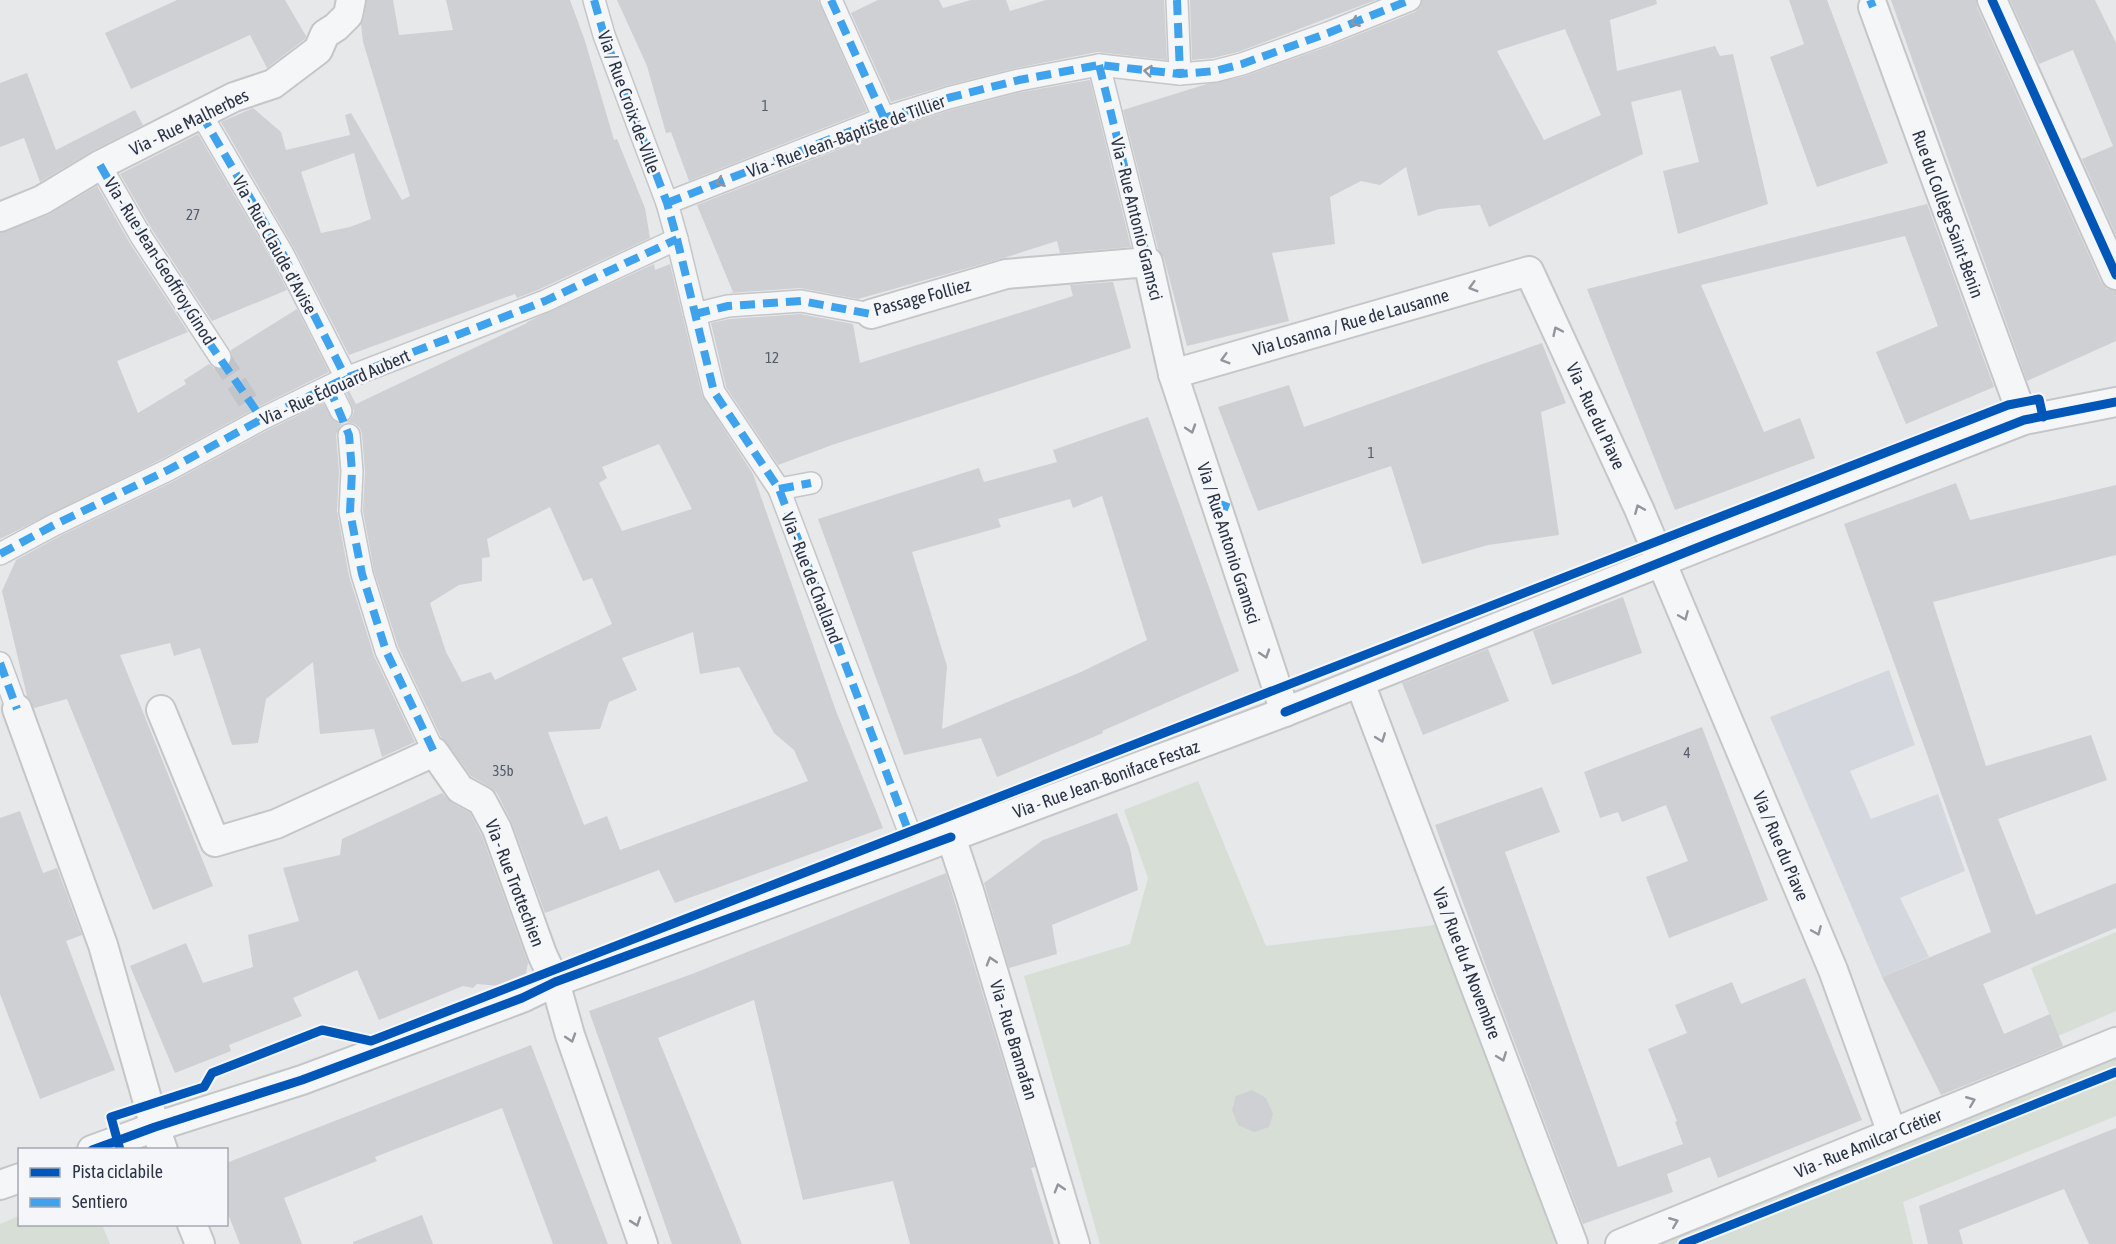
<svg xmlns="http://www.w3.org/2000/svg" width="2116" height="1244" font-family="'Asap Condensed',sans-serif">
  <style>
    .built { fill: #d4d7dd }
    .green { fill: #d6ded6 }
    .building { fill: #ced0d3; fill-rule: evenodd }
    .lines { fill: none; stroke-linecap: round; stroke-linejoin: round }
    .pedestrian-tunnel { stroke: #c1c4c9; stroke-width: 21; stroke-dasharray: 21 10; stroke-linecap: butt }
    .pedestrian-casing { stroke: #c4c6c8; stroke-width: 24 }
    .minor-casing { stroke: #c4c6c8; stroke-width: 32 }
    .pedestrian { stroke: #f5f6f7; stroke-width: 21 }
    .minor { stroke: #f5f6f7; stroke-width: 28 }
    .quiet { stroke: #3ea3ec; stroke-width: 8; stroke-dasharray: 15 8; stroke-linecap: butt }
    .cycleway-casing { stroke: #f4f6f9; stroke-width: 13 }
    .cycleway { stroke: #0057b8; stroke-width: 9 }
    .oneway { stroke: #90959e }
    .labels { text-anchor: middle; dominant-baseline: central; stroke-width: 5; stroke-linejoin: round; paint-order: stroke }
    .number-label { font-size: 15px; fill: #545c69 }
    .street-label { font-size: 18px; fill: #2b3445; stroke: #f4f6f9 }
  </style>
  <rect width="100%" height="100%" fill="#e6e8ea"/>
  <polygon class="built" points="1889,670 1915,745 1850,771 1871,819 1938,794 1965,871 1900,898 1929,957 1882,977 1770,717"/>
  <g class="green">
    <polygon points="1198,781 1266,946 1443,924 1562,1244 1100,1244 1024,976 1130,944 1148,878 1124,810"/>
    <polygon points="2116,932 2116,1011 2058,1036 2031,968"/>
    <polygon points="2116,1055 2116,1116 1903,1202 1913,1244 1647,1244"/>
    <polygon points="19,1216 20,1224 102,1225 110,1244 0,1244 0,1224"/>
  </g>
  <g class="building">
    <polygon points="177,0 285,0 306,36 305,39 267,68 250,35 131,89 105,33"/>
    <path d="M367,0H393L399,35L453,30L446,0H570L585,41L614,140L617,139L645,208L650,238L540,289L517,298L515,294L349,355L294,248L221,122L253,108L281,132L286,150L350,135L345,115L351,113L402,200L410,196L363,42L361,24L364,18ZM354,153L371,219L350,227L321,233L301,172Z"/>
    <polygon points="617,0 818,0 867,111 689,181 671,132 666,133 647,66"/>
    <polygon points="878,0 939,0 943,8 971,0 1006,0 1010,11 1046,0 1164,0 1167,60 1097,52 1016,68 945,86 891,102 851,13"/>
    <polygon points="1190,0 1376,0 1238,52 1213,58 1192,60"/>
    <path d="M1422,0H1656L1657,4L1610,20L1617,71L1715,46L1720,56L1733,54L1768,204L1678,234L1663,171L1699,162L1681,90L1631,102L1643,154L1489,227L1480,205L1439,209L1418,216L1406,167L1380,185L1361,181L1330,197L1335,244L1272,253L1289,321L1187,346L1164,258L1158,249L1123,110L1207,84L1245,76L1332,45L1415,12L1420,7ZM1565,29L1601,115L1544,140L1497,51Z"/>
    <polygon points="1789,0 1827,0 1888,163 1817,187 1770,57 1804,44"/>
    <polygon points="1891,0 1976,0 1977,7 2101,282 2107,289 2116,291 2116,341 2027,381"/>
    <polygon points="2010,0 2095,0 2116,43 2116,235 2082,159 2113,146 2073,50 2039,64"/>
    <polygon points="27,73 56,150 135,110 143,125 92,151 40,182 24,138 0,147 0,83"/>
    <polygon points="1090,80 1131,247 1060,253 1057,241 1007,257 858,299 800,288 730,293 733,292 697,205 888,130 951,110 1022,92"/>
    <polygon points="198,134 272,260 287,290 212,321 153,231 120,174"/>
    <polygon points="97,186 131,245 188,332 117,361 138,413 186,384 184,380 209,364 215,369 226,368 232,362 231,350 297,309 329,372 256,408 162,459 0,539 0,233 48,215"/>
    <polygon points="1927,204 1994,387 1906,424 1876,352 1938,326 1905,236 1701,285 1764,432 1800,418 1815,458 1675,510 1587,289"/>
    <path d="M654,264L655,270L670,264L702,395L753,474L836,711L883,828L675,903L659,870L545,913L512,823L497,793L490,787L471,776L447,743L441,737L398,646L374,571L363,511L365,471L362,434L360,428L355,424L347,422L341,425L336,435L339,471L337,511L349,576L374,656L415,742L382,757L374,729L320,734L313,662L266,699L258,743L232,745L200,648L174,656L170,643L120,655L213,886L153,910L67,699L34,708L27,696L2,591L16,560L60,536L174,481L268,430L323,403L334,421L340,424L346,423L352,417L354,411L346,392L349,391L356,404L527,323V322ZM659,444L692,509L622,531L599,483L607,478L602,467ZM550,507L583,581L592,578L612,624L495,680L491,672L462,682L446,652L430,603L459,585L482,581V558L490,557L487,539ZM693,632L700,674L739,667L774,733L794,750L808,781L620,850L607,816L584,825L548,732L600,729L609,702L637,690L622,658Z"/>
    <polygon points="1113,282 1131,348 832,445 778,465 726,387 711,323 730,319 800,314 853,324 860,363 1073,296 1070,285"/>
    <polygon points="1542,343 1566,403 1541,412 1559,535 1488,545 1422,564 1391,466 1258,511 1218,407 1289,385 1304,427"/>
    <path d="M1148,417L1239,671L1102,731L1103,733L997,777L981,738L904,755L818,519L979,468L984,482L1057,462L1053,450ZM1102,496L1147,640L1081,672L942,729L947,666L912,552L1001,527L998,519L1070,499L1073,508Z"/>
    <polygon points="1956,483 1970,520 2116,485 2116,555 1933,602 1986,766 2091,735 2107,780 1998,819 2036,915 2116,883 2116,928 1983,984 2004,1034 2050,1014 2063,1046 1941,1095 1882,977 1991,932 1844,524"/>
    <polygon points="1623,597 1642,653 1552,685 1533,631"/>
    <polygon points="1488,649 1509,701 1423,735 1402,683"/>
    <polygon points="1702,727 1768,900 1669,938 1646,877 1688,861 1666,805 1622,822 1618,812 1600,818 1584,772"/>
    <polygon points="1542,787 1560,832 1505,852 1618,1167 1683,1144 1675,1122 1677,1121 1648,1049 1687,1033 1675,1005 1732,982 1741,1004 1805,978 1862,1120 1718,1178 1710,1157 1667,1174 1673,1192 1583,1224 1488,972 1435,825"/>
    <polygon points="442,793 452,803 470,813 482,836 528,963 526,974 517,981 502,986 477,984 473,988 463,986 379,1020 357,970 293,998 302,1016 229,1045 231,1051 175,1073 130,966 186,943 203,983 253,967 248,935 299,921 283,868 340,855 342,839"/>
    <polygon points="20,811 43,873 57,868 82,935 66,941 115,1070 40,1099 0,994 0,818"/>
    <polygon points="1117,813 1130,848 1138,890 1052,925 1057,954 1009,968 984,883 1043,840"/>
    <polygon points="946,873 1035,1167 1031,1168 1054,1244 910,1244 893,1181 803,1200 754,1000 658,1038 742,1244 672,1244 589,1011 692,974"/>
    <polygon points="531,1045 608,1244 553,1244 502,1108 375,1157 377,1161 284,1198 302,1244 240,1244 226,1209 226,1163"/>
    <polygon points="1252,1090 1266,1098 1273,1114 1269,1127 1254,1132 1238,1125 1232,1110 1236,1096"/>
    <polygon points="2116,1128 2116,1244 2089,1244 2064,1189 1959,1230 1963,1244 1928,1244 1919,1206"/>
    <polygon points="422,1215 433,1244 353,1244 353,1242"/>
  </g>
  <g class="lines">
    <polyline class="pedestrian-tunnel" points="220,357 253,409"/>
    <defs>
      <g id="pedestrian">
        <polyline points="594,0 604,35 667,203 677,239 714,392 779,489 916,850"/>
        <polyline points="831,0 884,118"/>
        <polyline points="1177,0 1180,74"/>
        <polyline points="1099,65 1148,262"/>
        <polyline points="201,114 283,254 346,378"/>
        <polyline points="100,165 142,238 220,357"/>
        <polyline points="667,203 884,118 948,98 1019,80 1099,65 1180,74 1215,71 1242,64 1328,33 1410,0"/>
        <polyline points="695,314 728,306 801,301 871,314"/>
        <polyline points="329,387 341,411"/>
        <polyline points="349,435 352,471 350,512 362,574 386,651 434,752"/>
        <polyline points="779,489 811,483"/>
        <polyline points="0,554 54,525 168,470 262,419 346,378 545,301 677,239"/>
        <polyline points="0,663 17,709"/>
      </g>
      <g id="minor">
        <polyline points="1992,0 2116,275"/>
        <polyline points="1873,7 2024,420"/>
        <polyline points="0,217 42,200 100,165 234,97 273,84 318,50 325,34 336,27 348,15 351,0"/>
        <polyline points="871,314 1006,274 1148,262 1173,374 1285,712"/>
        <polyline points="1173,374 1529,271 1639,509 1833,970 1892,1133"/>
        <polyline points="1360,683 1573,1244"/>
        <polyline points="17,709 103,945 155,1127 163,1150"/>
        <polyline points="161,710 215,842 276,824 434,752 460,789 482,801 497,829 542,954 555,982 570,1035 643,1244"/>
        <polyline points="951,837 970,894 1075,1244"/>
        <polyline points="92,1150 155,1127 302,1080 522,998 555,982 916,850 1285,712 1714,541 2024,420 2116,402"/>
        <polyline points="0,1185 20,1178"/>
        <polyline points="192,1224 200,1244"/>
        <polyline points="1620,1244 2116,1042"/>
      </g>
    </defs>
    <use href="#pedestrian" class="pedestrian-casing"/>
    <use href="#minor" class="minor-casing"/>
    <use href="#pedestrian" class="pedestrian"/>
    <use href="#minor" class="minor"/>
    <g class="quiet">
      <polyline points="594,0 604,35 667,203 677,239 714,392 779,489 911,838"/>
      <polyline points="831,0 884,118"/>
      <polyline points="1177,0 1180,74"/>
      <polyline points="1870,0 1873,7"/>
      <polyline points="1099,65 1148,262"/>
      <polyline points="201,114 283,254 346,378"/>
      <polyline points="100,165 142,238 203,334 262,419"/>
      <polyline points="667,203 884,118 948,98 1019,80 1099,65 1180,74 1215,71 1242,64 1328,33 1410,0"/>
      <polyline points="695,314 728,306 801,301 871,314"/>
      <polyline points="329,387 349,435 352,471 350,512 362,574 386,651 434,752"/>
      <polyline points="779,489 811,483"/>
      <polyline points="1215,502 1233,509"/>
      <polyline points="0,554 54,525 168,470 262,419 346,378 545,301 677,239"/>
      <polyline points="0,663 17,709"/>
    </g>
    <defs>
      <g id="cycleway">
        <polyline points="1992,0 2116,275"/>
        <polyline points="1285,712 1714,541 2024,420 2116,402"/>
        <polyline points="92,1150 155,1127 302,1080 522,998 555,982 951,837"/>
        <polyline points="120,1150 111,1117 204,1087 212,1073 322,1030 371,1041 2008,405 2039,399 2043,417"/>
        <polyline points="1683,1244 2116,1072"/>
      </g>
    </defs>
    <use href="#cycleway" class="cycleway-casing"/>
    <use href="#cycleway" class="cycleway"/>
  </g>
  <defs><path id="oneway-chevron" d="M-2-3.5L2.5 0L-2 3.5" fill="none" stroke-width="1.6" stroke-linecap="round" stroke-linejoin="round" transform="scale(1.5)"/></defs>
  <g class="oneway">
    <use href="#oneway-chevron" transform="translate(1355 22) rotate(158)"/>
    <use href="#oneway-chevron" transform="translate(1148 71) rotate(-174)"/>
    <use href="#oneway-chevron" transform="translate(720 182) rotate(159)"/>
    <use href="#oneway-chevron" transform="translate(1473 287) rotate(164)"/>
    <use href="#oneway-chevron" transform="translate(1557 331) rotate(-115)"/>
    <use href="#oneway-chevron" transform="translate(1225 359) rotate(164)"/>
    <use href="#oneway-chevron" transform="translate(1191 429) rotate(72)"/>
    <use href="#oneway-chevron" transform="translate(1639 509) rotate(-113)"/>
    <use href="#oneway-chevron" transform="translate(1684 616) rotate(67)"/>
    <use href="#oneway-chevron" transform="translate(1265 654) rotate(72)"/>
    <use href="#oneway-chevron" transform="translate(1381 738) rotate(69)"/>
    <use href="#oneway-chevron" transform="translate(1817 931) rotate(67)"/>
    <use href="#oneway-chevron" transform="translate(991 961) rotate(-107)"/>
    <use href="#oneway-chevron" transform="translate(571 1038) rotate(72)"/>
    <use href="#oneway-chevron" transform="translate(1502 1057) rotate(69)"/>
    <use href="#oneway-chevron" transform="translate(1971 1101) rotate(-22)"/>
    <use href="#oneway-chevron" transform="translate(1059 1188) rotate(-107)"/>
    <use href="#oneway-chevron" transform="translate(636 1222) rotate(71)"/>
    <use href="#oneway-chevron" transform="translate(1674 1222) rotate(-22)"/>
  </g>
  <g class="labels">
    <g class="number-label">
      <text x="765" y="105">1</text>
      <text x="193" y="214">27</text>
      <text x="772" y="357">12</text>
      <text x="1371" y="452">1</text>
      <text x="1687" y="752">4</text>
      <text x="503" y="770">35b</text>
    </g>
    <g class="street-label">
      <text transform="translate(629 102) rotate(70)">Via / Rue Croix-de-Ville</text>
      <text transform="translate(189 122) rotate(-26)">Via - Rue Malherbes</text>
      <text transform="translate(846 136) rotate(-20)">Via - Rue Jean-Baptiste de Tillier</text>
      <text transform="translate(1948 214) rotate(70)">Rue du Collège Saint-Bénin</text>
      <text transform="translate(1137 219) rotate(76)">Via - Rue Antonio Gramsci</text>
      <text transform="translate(275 245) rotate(61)">Via - Rue Claude d'Avise</text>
      <text transform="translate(160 261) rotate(58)">Via - Rue Jean-Geoffroy Ginod</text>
      <text transform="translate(922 297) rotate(-15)">Passage Folliez</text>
      <text transform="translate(1351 322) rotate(-16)">Via Losanna / Rue de Lausanne</text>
      <text transform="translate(335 387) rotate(-24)">Via - Rue Édouard Aubert</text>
      <text transform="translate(1596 416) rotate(65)">Via - Rue du Piave</text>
      <text transform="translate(1229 543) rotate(72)">Via / Rue Antonio Gramsci</text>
      <text transform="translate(812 578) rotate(69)">Via - Rue de Challand</text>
      <text transform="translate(1106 779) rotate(-20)">Via - Rue Jean-Boniface Festaz</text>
      <text transform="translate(1781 846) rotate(67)">Via / Rue du Piave</text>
      <text transform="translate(515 883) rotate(69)">Via - Rue Trottechien</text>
      <text transform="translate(1467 963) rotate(69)">Via / Rue du 4 Novembre</text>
      <text transform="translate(1014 1040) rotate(73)">Via - Rue Bramafan</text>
      <text transform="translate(1868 1143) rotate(-22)">Via - Rue Amilcar Crétier</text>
    </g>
  </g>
  <rect x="18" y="1148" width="210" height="78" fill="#f4f6f9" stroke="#a4a8b1" stroke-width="1.5"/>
  <rect x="30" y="1168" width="30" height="9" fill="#0057b8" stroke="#a4a8b1" stroke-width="1.5"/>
  <text x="72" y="1178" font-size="18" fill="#2b3445">Pista ciclabile</text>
  <rect x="30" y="1198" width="30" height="9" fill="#3ea3ec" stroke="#a4a8b1" stroke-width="1.5"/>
  <text x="72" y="1208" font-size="18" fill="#2b3445">Sentiero</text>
</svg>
